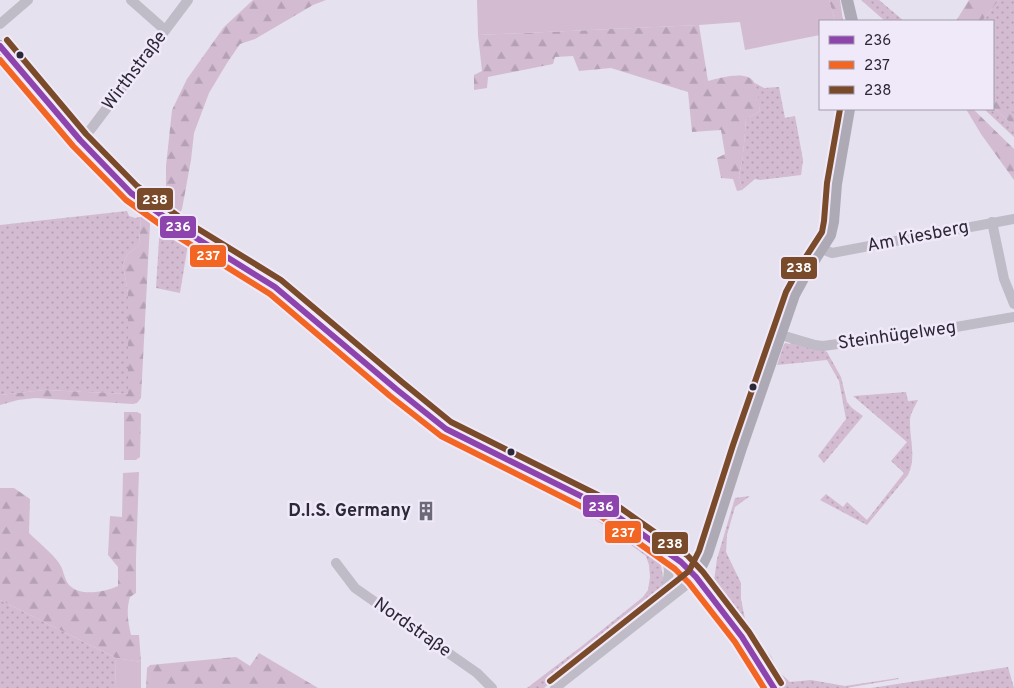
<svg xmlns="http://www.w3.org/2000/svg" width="1014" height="688" font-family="Overpass,sans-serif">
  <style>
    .grass { fill: url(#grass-dots) }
    .forest { fill: url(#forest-firs) }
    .garden { fill: #d3bbd2 }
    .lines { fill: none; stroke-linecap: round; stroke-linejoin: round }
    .minor { stroke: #bfbbc7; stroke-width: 10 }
    .major { stroke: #adaab6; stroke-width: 12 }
    .bus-1-casing { stroke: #f0e9fa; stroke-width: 10 }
    .bus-2-casing { stroke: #f0e9fa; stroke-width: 10 }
    .bus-3-casing { stroke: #f0e9fa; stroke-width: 10 }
    .bus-1 { stroke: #8e44ad; stroke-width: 6 }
    .bus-2 { stroke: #f26522; stroke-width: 6 }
    .bus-3 { stroke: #7a4b2a; stroke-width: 6 }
    .bus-dot { fill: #2b2838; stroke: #f0e9fa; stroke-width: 2 }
    .labels { text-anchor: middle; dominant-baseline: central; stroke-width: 5; stroke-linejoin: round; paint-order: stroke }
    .street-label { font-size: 18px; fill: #2b2838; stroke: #f0e9fa }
    .poi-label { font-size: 18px; font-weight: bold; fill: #2b2838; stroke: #f0e9fa; text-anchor: end }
    .line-badge { stroke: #f0e9fa; stroke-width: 2 }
    .badge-label { font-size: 14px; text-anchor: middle; font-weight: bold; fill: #fff }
  </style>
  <defs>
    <pattern id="grass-dots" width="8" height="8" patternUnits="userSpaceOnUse" patternTransform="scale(1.25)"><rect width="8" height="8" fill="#d3bbd2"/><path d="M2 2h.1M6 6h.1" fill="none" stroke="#b5a1b5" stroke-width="1.8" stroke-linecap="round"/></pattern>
    <pattern id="forest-firs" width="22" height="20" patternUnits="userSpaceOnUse" patternTransform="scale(1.25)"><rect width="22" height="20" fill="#d3bbd2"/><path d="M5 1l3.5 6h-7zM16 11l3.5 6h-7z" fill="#b5a1b5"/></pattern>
  </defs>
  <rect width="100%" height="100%" fill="#e6e1ee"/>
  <g class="grass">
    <polygon points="861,0 879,0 904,21 885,21"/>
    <polygon points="999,0 1014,0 1014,123 993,103 993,21 982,21"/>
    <polygon points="755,83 764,88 779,87 785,118 795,116 803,160 801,175 760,180 755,179 742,190 739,175 743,156 746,119 760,111"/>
    <polygon points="993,107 1014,126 1014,137 984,109 993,109"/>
    <polygon points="127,211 129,216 135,218 141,217 139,245 127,255 123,264 128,294 128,394 45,390 0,395 0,225"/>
    <polygon points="160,224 189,238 180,293 156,288"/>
    <polygon points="791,341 823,350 827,352 841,377 847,402 852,408 863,416 824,463 818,456 846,419 839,381 827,360 777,365 784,344 786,343 790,344"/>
    <path d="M906,392L908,401L918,400C915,406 911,413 910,419C909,438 917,457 908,475L867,525L820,500L826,494L843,507L847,502L867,520L904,473L891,461L907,442L853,396Z"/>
    <polygon points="750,496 735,507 727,535 726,552 741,583 741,599 745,619 762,647 771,656 778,671 790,682 811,680 845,686 898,678 899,679 846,688 780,688 751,638 717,594 719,592 714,581 717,559 735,498"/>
    <path d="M591,510L608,520L618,530L656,560L661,565L663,577H666C664,587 659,594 653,601L544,688H527L582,646L643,597L648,590L650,577L649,565L646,556L612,531L588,514Z"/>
    <polygon points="0,600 116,658 115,688 0,688"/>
    <polygon points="1008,667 1014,688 871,688"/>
  </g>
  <g class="forest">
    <polygon points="253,0 326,0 313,5 255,39 240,44 227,63 209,93 194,133 191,160 182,209 177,218 166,211 166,166 172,110 187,79 224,27"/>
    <polygon points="829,0 840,0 843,21 835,21"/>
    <polygon points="969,0 999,0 982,21 956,21"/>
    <path d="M699,25L708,81C721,78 749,69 755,84C758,91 759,103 760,111L746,119L743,156L739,175L742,190L737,191L733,179L721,178L717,158L725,154L721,130L692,132L688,92L611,68L579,71L573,56L555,57L553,64L488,77L487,88L474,90V75L482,71L478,35Z"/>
    <polygon points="993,97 1014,114 1014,126 993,107"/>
    <polygon points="966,109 973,109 1014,149 1014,180 981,134"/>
    <polygon points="141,217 145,217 149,219 150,224 141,398 137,403 133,404 35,398 18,400 0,405 0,395 45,390 128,394 128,294 123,264 127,255 139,245"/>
    <polygon points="124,412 137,412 141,414 140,457 136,460 124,460"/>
    <path d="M139,472L136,558V593L130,597C126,610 128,622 131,635H139L141,662L116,658L0,600V488H14L30,499L29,533C38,542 52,553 59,563C64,570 64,579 69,585C81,597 104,592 118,586V567L108,555L110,516L122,517L123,473Z"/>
    <polygon points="259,653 318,688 146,688 147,668 150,665 236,657 250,666"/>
  </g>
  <g class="garden">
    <polygon points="477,0 829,0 835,21 820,21 820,35 745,50 740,22 699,25 478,35"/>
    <polygon points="116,658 141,662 141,688 115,688"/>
  </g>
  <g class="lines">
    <g class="minor">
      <polyline points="131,0 165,30"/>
      <polyline points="0,24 28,0"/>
      <polyline points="80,140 91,129 188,0"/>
      <polyline points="992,222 1004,279 1014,304"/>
      <polyline points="822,249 832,253 1014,219"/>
      <polyline points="781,335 815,345 823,346 927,332 1014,317"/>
      <polyline points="336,563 355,588 477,673 492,688"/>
      <polyline points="660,603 667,588 669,571 666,551"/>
      <polyline points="555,688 696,577"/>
    </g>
    <g class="major">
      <polyline points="847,0 852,21"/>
      <polyline points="0,46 80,140 131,193 177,226 249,270 275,287 396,389 446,429 607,509 681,562 696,577 742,637 774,688"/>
      <polyline points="696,577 707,554 741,448 794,295 807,271 830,235 833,222 836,184 849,109"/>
    </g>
    <defs>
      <polyline id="bus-1" points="0,46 80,140 131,193 177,226 275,287 396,389 446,429 607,509 681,562 696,577 742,637 774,688"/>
      <polyline id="bus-2" points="0,60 73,146 126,200 172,233 270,294 390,396 441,436 602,517 675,569 689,583 735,642 764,688"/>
      <g id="bus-3">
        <polyline points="7,40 86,134 137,186 182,219 281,280 402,382 451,422 612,502 687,555 703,572 749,632 781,683"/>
        <polyline points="550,681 689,571 699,551 733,445 786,292 800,266 822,232 824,221 827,183 840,109"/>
      </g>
    </defs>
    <use href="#bus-1" class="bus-1-casing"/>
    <use href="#bus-2" class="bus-2-casing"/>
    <use href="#bus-3" class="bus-3-casing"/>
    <use href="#bus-1" class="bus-1"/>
    <use href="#bus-2" class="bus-2"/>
    <use href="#bus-3" class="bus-3"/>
  </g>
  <defs>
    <symbol id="building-bare" viewBox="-9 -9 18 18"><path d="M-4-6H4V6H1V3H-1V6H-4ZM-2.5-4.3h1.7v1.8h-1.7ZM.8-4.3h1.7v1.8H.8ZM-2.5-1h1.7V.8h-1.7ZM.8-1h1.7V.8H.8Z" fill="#6c6978" stroke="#f0e9fa" stroke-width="2.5" paint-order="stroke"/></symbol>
  </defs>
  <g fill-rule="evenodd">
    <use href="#building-bare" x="412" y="497" width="28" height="28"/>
  </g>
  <g class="bus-dot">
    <circle cx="20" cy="55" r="4.5"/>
    <circle cx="753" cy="387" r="4.5"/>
    <circle cx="511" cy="452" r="4.5"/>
  </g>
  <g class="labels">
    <g class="street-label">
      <text transform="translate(135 71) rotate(-53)">Wirthstraße</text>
      <text transform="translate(918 237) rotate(-11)">Am Kiesberg</text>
      <text transform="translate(897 336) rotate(-8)">Steinhügelweg</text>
      <text transform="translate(412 628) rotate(35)">Nordstraße</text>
    </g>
    <g class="poi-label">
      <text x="411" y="511">D.I.S. Germany</text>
    </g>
  </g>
  <g class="line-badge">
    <rect x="136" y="187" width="38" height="24" rx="5" fill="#7a4b2a"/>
    <rect x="159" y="215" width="38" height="24" rx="5" fill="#8e44ad"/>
    <rect x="189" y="244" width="38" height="24" rx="5" fill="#f26522"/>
    <rect x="780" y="256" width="38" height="24" rx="5" fill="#7a4b2a"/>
    <rect x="582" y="494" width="38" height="24" rx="5" fill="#8e44ad"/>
    <rect x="604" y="520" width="38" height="24" rx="5" fill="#f26522"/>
    <rect x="651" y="531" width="38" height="24" rx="5" fill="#7a4b2a"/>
  </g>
  <g class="badge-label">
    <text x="155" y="204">238</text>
    <text x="178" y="231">236</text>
    <text x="208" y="260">237</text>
    <text x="799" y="272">238</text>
    <text x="601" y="511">236</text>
    <text x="623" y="537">237</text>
    <text x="670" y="548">238</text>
  </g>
  <rect x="819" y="20" width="175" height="90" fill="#f0e9fa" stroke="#a19cac"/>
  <rect x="829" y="36" width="25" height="8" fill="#8e44ad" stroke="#a19cac"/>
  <text x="864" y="45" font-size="15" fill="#2b2838">236</text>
  <rect x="829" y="61" width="25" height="8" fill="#f26522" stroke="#a19cac"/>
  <text x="864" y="70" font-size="15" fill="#2b2838">237</text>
  <rect x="829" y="86" width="25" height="8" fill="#7a4b2a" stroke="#a19cac"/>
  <text x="864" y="95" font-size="15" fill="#2b2838">238</text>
</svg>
